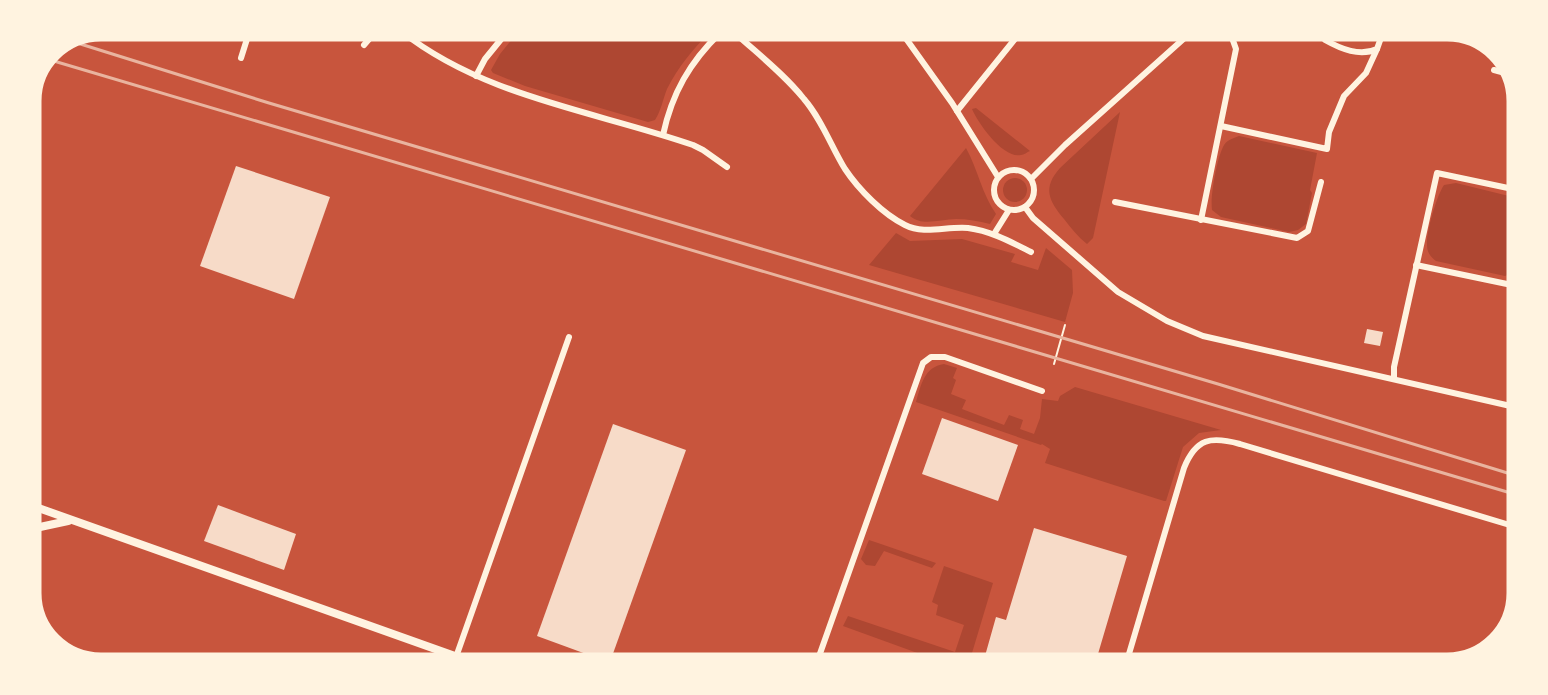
<svg xmlns="http://www.w3.org/2000/svg" width="1548" height="695" font-family="'DejaVu Sans',sans-serif">
  <style>
    .green { fill: #ae4732 }
    .building { fill: #f7dbc8 }
    .lines { fill: none; stroke-linecap: round; stroke-linejoin: round }
    .path { stroke: #fff3e0; stroke-width: 2 }
    .minor { stroke: #fff3e0; stroke-width: 6 }
    .tertiary { stroke: #fff3e0; stroke-width: 8 }
    .rail { stroke: #e9b49f; stroke-width: 3 }
    .rim { fill: none; stroke: #fff3e0; stroke-width: 3 }
  </style>
  <rect width="100%" height="100%" fill="#c8553d"/>
  <g class="green">
    <path d="M518,32H710C693,49 678,67 667,89C663,99 661,111 655,120L648,122L525,86L493,73L491,70L500,54Z"/>
    <path d="M976,108L1030,151C1027,152 1024,155 1021,155C1003,159 978,123 972,109Z"/>
    <path d="M1120,112L1093,238L1087,244C1078,237 1071,228 1064,219C1049,201 1042,188 1060,168Z"/>
    <path d="M1239,136L1317,153L1310,190L1312,193L1306,224L1298,230L1289,232L1221,217L1212,210C1210,196 1217,159 1223,147C1226,140 1232,139 1239,136Z"/>
    <path d="M966,148C978,170 982,194 996,214L990,224C979,221 967,219 956,219C940,219 923,227 910,216Z"/>
    <circle cx="1015" cy="190" r="12"/>
    <path d="M1456,183L1517,198L1516,271L1505,276L1436,261C1431,257 1427,253 1427,245C1426,232 1437,195 1444,185Z"/>
    <polygon points="896,233 910,241 962,239 1015,254 1011,262 1038,270 1046,248 1072,270 1073,293 1065,322 869,265"/>
    <path d="M944,364L957,368L953,378L956,380L951,394L966,400L962,409L1004,425L1009,415L1023,420L1020,429L1034,434L1040,418L1042,399L1058,401L1060,396L1075,387L1221,430L1199,433L1183,447L1166,501H1164L1045,463L1050,449L1042,444L1041,445L916,402C921,385 924,367 944,364Z"/>
    <polygon points="869,540 878,543 936,563 932,568 884,551 875,566 866,565 861,559"/>
    <polygon points="944,566 993,583 969,663 945,663 843,626 848,616 955,652 964,625 936,615 938,605 932,602"/>
  </g>
  <g class="building">
    <polygon points="236,166 330,197 294,299 200,266"/>
    <polygon points="1367,329 1383,332 1380,346 1364,343"/>
    <polygon points="942,418 1018,445 998,501 922,474"/>
    <polygon points="613,424 686,450 610,662 608,662 537,636"/>
    <polygon points="218,505 296,534 284,570 204,541"/>
    <polygon points="1034,528 1127,556 1095,664 983,663 996,617 1006,620"/>
  </g>
  <g class="lines">
    <polyline class="path" points="1054,364 1065,325"/>
    <g class="minor">
      <path d="M401,31C484,97 595,111 693,145L703,150L727,167"/>
      <path d="M735,33C758,54 784,74 804,99C822,120 831,146 845,169C859,190 883,214 905,225C924,235 947,226 968,228C991,231 1011,242 1031,252"/>
      <polyline points="902,33 952,103 998,177"/>
      <path d="M1324,35L1325,40C1341,49 1360,57 1377,49L1382,35"/>
      <polyline points="364,45 376,31"/>
      <polyline points="241,58 247,39 246,31"/>
      <polyline points="1494,70 1509,74"/>
      <polyline points="476,76 485,59 507,32"/>
      <polyline points="957,111 1019,34"/>
      <polyline points="1221,126 1327,149 1329,132 1344,96 1366,73 1377,49"/>
      <path d="M663,135C672,93 690,62 720,33"/>
      <circle cx="1014" cy="190" r="20"/>
      <polyline points="1031,179 1065,145 1189,34"/>
      <polyline points="1115,202 1297,238 1308,231 1321,182"/>
      <polyline points="1025,207 1033,218 1118,292 1167,321 1203,336 1515,407"/>
      <polyline points="1201,220 1236,49 1231,35"/>
      <polyline points="994,234 1009,210"/>
      <polyline points="1416,265 1507,284 1516,281"/>
      <polyline points="1394,378 1394,367 1437,173 1508,188"/>
      <polyline points="456,657 569,337"/>
      <polyline points="817,662 923,363 931,357 945,357 1042,391"/>
      <path d="M1126,664L1184,468C1196,438 1211,436 1240,444L1513,526"/>
    </g>
    <g class="tertiary">
      <polyline points="30,505 469,661"/>
      <polyline points="30,533 40,527 68,521"/>
    </g>
    <g class="rail">
      <polyline points="74,42 269,103 1218,384 1514,475"/>
      <polyline points="47,59 1514,494"/>
    </g>
  </g>
  <path d="M0 0H1548V695H0ZM101 40H1447A61 61 0 0 1 1508 101V593A61 61 0 0 1 1447 654H101A61 61 0 0 1 40 593V101A61 61 0 0 1 101 40Z" fill="#fff3e0" fill-rule="evenodd"/>
  <path class="rim" d="M101 40H1447A61 61 0 0 1 1508 101V593A61 61 0 0 1 1447 654H101A61 61 0 0 1 40 593V101A61 61 0 0 1 101 40Z"/>
</svg>
